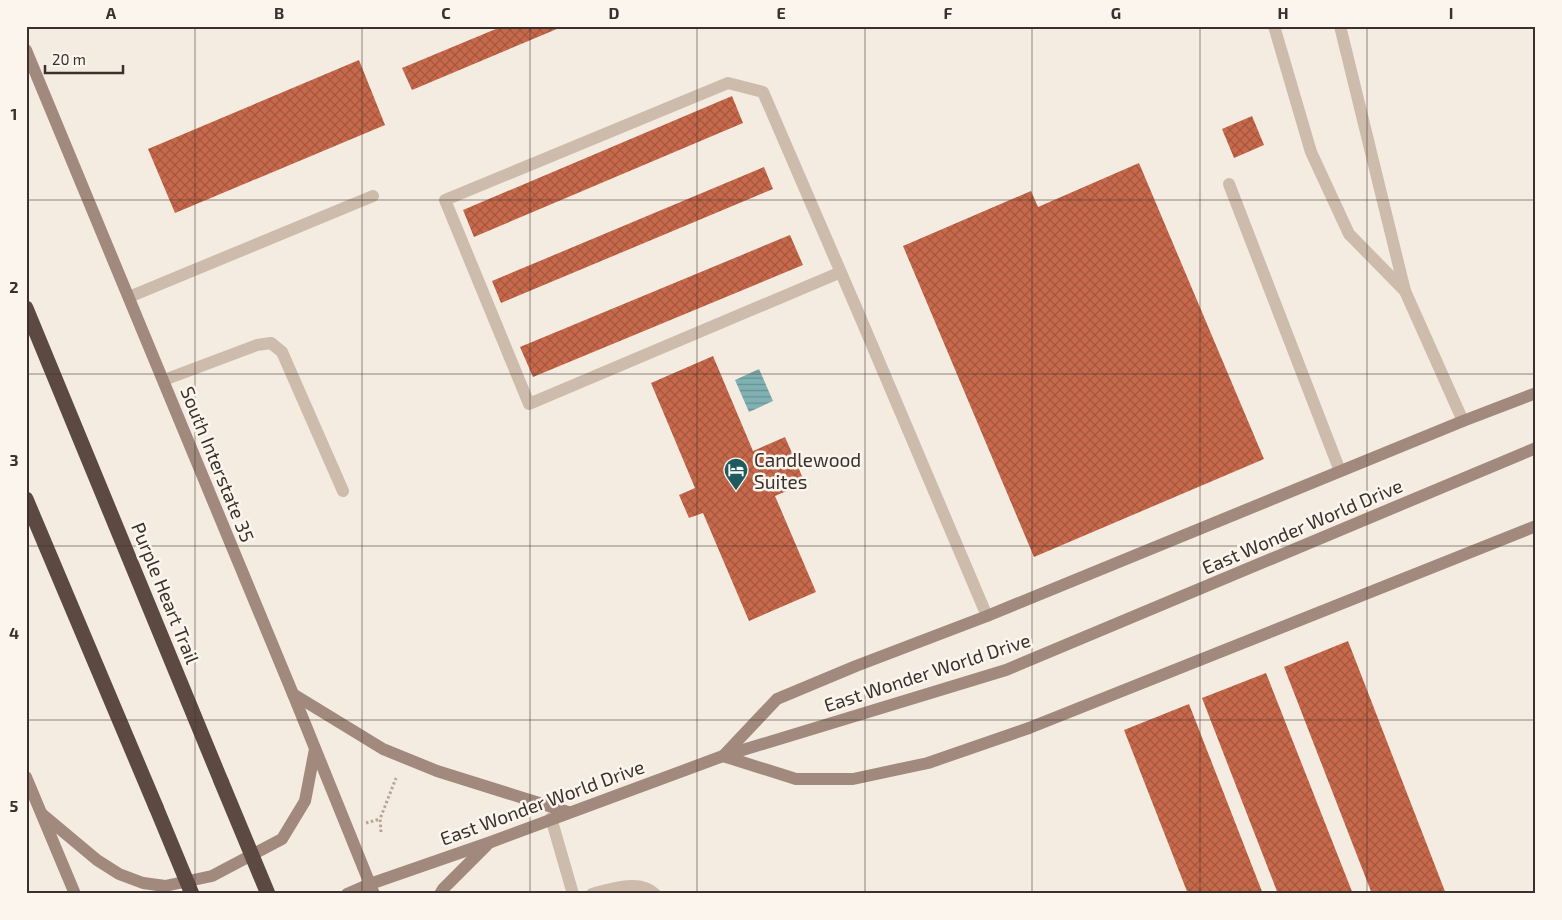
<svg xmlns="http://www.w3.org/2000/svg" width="1562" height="920" font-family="'Exo 2',sans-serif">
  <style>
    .water { fill: url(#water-rules) }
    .building { fill: url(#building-cross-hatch) }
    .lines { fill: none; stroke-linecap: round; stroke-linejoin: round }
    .path { stroke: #b9a596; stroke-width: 3; stroke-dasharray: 2.5 2.5; stroke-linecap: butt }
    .lane { stroke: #cdbbac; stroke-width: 12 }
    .secondary { stroke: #a18a7d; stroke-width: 12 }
    .highway { stroke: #5c4a42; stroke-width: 15 }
    .highway-bridge { stroke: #5c4a42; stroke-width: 15 }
    .grid { fill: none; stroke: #3b302b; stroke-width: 1; stroke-opacity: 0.55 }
    .labels { text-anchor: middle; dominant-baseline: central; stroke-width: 5; stroke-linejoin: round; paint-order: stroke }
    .poi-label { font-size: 19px; fill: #3b302b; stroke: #fbf5ee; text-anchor: start }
    .street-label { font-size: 19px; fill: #3b302b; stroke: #fbf5ee }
    .neatline { fill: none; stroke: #3b302b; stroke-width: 2 }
    .grid-label { font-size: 16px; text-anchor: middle; font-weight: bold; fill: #3b302b }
  </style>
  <defs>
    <pattern id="water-rules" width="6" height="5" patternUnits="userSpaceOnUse" patternTransform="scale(1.25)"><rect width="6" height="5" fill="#7fb0b2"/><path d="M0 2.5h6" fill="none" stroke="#699091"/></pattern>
    <pattern id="building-cross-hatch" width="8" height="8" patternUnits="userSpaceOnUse" patternTransform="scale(1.25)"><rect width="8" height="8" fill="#c8694b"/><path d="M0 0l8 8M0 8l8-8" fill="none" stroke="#a4573f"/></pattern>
  </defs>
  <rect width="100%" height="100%" fill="#f4ebe1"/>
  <polygon class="water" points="759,369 773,401 749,412 735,380"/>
  <g class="building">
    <polygon points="503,26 564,26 412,90 402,68"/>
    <polygon points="359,60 385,125 175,213 148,149"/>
    <polygon points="732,96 743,123 474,237 463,210"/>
    <polygon points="1252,116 1264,145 1234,158 1222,129"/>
    <polygon points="1139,163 1264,459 1034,557 903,246 1031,191 1038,207"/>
    <polygon points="764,167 773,189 501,303 492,281"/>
    <polygon points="790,235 803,265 533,377 520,347"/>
    <polygon points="713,356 753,451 785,437 805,483 775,496 816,592 749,621 703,513 689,518 679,495 695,488 651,383"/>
    <polygon points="1348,641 1446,894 1372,894 1284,667"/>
    <polygon points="1266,673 1353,894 1278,894 1202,698"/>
    <polygon points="1189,704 1263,894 1188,894 1124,730"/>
  </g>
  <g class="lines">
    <g class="path">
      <polyline points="366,823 380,819"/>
      <polyline points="381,832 380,819 396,778"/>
    </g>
    <g class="lane">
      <polyline points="1274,26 1311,152 1349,234 1405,291 1463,421"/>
      <polyline points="1340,26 1405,291"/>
      <polyline points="1229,184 1340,471"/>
      <polyline points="841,272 529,404 445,200 728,83 763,92 861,319 987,616"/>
      <polyline points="129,297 373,196"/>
      <polyline points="164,380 257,345 271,343 282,352 343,491"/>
      <polyline points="551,818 573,894"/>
      <path d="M592,894C610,889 640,879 655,894"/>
    </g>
    <g class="secondary">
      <polyline points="26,50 293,694 374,894"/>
      <polyline points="293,694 383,749 437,771 568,812"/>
      <polyline points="725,754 777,699 856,666 987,616 1463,421 1536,393"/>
      <polyline points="723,756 796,779 853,779 928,763 1029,728 1536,526"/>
      <polyline points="26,777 75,894"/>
      <polyline points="42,814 97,860 119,874 143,883 165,886 212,876 282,839 305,801 315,749"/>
      <polyline points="347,894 370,884 491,842 723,756 1006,670 1536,448"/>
      <polyline points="440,894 443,889 487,845"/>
    </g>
    <g class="highway">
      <polyline points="26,308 221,781"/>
      <polyline points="26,499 156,807"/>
    </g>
    <g class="highway-bridge">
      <polyline points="221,781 268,894"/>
      <polyline points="156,807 192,894"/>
    </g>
  </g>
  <path class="grid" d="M195,26V894M362,26V894M530,26V894M697,26V894M865,26V894M1032,26V894M1200,26V894M1367,26V894M26,200H1536M26,374H1536M26,546H1536M26,720H1536"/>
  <defs>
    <symbol id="hotel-pin" viewBox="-11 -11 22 30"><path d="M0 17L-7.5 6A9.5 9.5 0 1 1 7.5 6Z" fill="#1f5a5e" stroke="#fbf5ee"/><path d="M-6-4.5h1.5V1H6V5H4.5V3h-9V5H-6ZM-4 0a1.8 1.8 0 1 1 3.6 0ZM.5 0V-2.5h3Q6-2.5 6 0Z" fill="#fff"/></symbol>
  </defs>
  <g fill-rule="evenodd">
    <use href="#hotel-pin" x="722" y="456" width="28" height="38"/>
  </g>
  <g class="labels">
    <g class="poi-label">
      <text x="754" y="459">Candlewood<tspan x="754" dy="22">Suites</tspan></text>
    </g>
    <g class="street-label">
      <text transform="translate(218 464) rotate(68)">South Interstate 35</text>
      <text transform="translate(1302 526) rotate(-23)">East Wonder World Drive</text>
      <text transform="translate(166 593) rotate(68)">Purple Heart Trail</text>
      <text transform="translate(927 672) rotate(-18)">East Wonder World Drive</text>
      <text transform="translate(542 802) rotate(-20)">East Wonder World Drive</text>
    </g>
  </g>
  <rect width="1562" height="920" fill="none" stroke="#fbf5ee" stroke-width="55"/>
  <path d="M45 65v8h78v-8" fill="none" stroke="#3b302b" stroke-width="2.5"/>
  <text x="52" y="65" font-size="15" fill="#3b302b" stroke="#fbf5ee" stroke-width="4" paint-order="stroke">20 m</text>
  <rect x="28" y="28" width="1506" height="864" class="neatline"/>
  <g class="grid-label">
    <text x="111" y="19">A</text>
    <text x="279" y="19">B</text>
    <text x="446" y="19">C</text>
    <text x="614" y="19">D</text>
    <text x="781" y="19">E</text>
    <text x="948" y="19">F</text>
    <text x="1116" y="19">G</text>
    <text x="1283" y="19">H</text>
    <text x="1451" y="19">I</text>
    <text x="14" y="120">1</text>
    <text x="14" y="293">2</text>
    <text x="14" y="466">3</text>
    <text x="14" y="639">4</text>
    <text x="14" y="812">5</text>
  </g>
</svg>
